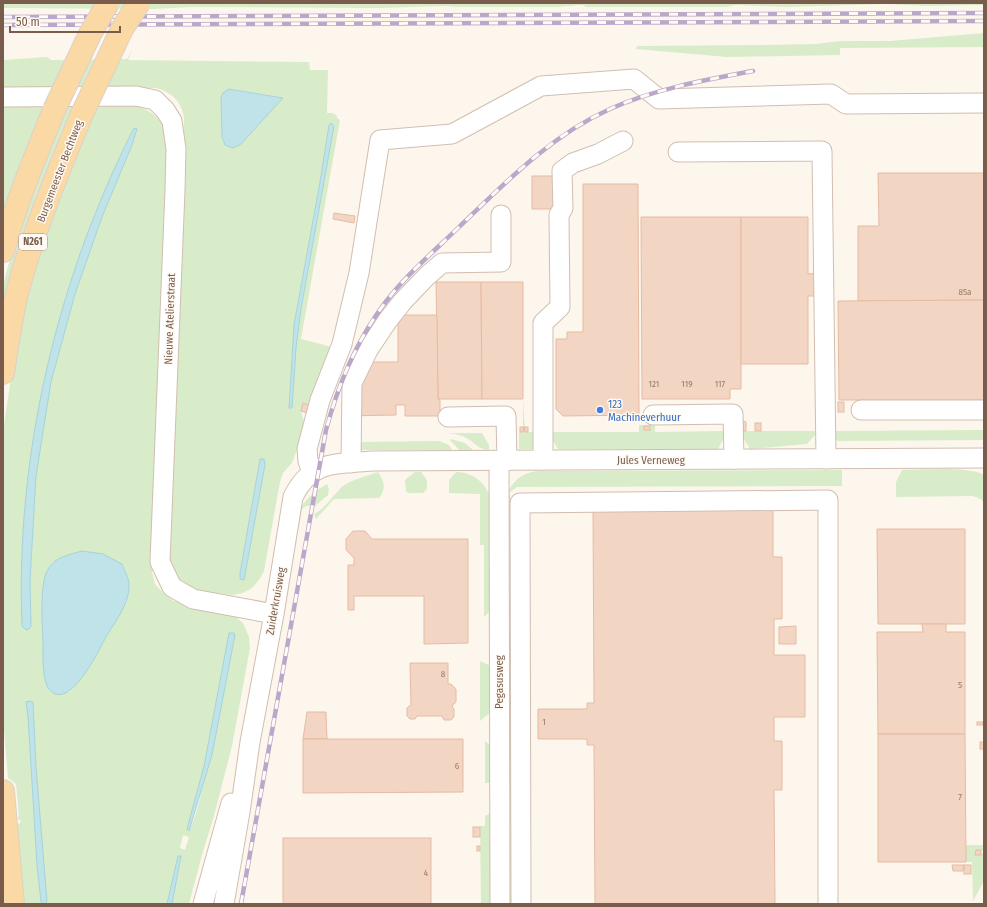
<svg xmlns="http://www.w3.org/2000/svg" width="987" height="907" font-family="'Fira Sans Condensed',sans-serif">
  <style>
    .green { fill: #d8ecc9; fill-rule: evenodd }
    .water { fill: #bfe3e8; stroke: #a5d3da }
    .building { fill: #f3d5c3; stroke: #e6bba3 }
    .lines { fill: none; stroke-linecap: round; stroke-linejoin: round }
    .minor-casing { stroke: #d1beb0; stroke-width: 21 }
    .major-casing { stroke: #dad1cd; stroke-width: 24 }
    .minor { stroke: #fff; stroke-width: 19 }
    .major { stroke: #fbd9a5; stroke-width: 22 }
    .rail-casing { stroke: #b9a8c9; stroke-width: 4.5 }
    .rail { stroke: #fffaf3; stroke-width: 3; stroke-dasharray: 9; stroke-linecap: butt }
    .major-bridge-casing { stroke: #dad1cd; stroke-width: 24; stroke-linecap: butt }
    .major-bridge { stroke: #fbd9a5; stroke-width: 22 }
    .shop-dot { fill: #3f7fe0; stroke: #fffaf3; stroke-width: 1.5 }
    .labels { text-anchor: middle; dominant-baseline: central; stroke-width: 3; stroke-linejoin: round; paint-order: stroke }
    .number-label { font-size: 9px; fill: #987a6a }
    .shield { fill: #fffaf3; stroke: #a28b7f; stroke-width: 1 }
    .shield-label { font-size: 10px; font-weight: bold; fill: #7a5c4d }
    .street-label { font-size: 11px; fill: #7a5c4d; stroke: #fffaf3 }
    .shop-label { font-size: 11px; fill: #366cbe; stroke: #fffaf3; text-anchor: start }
  </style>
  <rect width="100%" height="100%" fill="#fdf6ec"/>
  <g class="green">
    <polygon points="3,3 249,3 250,4 252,3 984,3 984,5 926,6 888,4 786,7 735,5 727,7 586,7 583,5 557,7 456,7 447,6 377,8 190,7 154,9 3,8"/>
    <polygon points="984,33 984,47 840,48 840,55 727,57 636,49 637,46 758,45 816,44 840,41 890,41"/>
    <path d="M132,50L128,60L309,62L310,70H328L327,113H333L337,116V118L340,120L301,339L332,347L298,447L292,463L283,473L280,482L264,571L259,580L252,588L243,593L234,595L198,591L182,585L173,575L169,564L184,118C182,102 172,92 156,88H3V60L47,57L51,60L127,59ZM229,89H232L282,98L222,140L221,98ZM329,125L334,126L301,309L296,348L292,408H289L294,325L320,182ZM303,403L309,405L304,422L301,411ZM259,463L265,465L244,580L240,573Z"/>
    <path d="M3,103H123C150,109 160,113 168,141L152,572L155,584L164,594L174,601L184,604L235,616L243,623L249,637L250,648L232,746L214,816L202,855L189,904H172L181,856H178L167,904H45L47,901L36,767L33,702L32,701L26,702L28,717L37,865L41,902L44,904H20L14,822L18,825L21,821L17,818L19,816L16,784L8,778L3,719V431L15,351L31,284L3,330V285L13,248L3,222ZM132,145L102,217L75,294L51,382L36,476L30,581L31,626L21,580L28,478L44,380L67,292L95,213L125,146ZM53,562L127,601L89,668L69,692L51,691L46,682L42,624L44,580L47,570ZM235,635L212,755C203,780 200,808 189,831L187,829L204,766L222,670ZM183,835L189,837L185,850L180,848Z"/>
    <polygon points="523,399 525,432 538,432 538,439 533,449 519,449 519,432 523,432"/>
    <polygon points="639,425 655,425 655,432 724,431 724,438 718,449 558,449 552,439 552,432 639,432"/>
    <polygon points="984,430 984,440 838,441 833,437 833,431"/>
    <polygon points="743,431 815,431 815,435 807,444 749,449 749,447 743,438"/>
    <path d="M449,433H482L489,445V450C477,449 477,444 468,439C462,435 456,434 449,433Z"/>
    <polygon points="451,439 465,443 473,450 459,450 450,440"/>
    <path d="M439,441C444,443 450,444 452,450H359L356,442Z"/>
    <path d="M842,470V486L517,487L510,492L512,904H507V495C512,481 522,473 537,471Z"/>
    <path d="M902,470C921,470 970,466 984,475V503C982,499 977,497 972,496L896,497V482Z"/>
    <path d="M378,472C385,482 386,489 379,498L334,499L316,519L314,514C326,508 333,495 343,486C353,479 367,476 378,472Z"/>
    <polygon points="415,472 421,472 427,480 427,489 423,493 408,493 406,491 405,480"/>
    <path d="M456,472C472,472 485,482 490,497L491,610L484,617V545H480V494L449,493V480Z"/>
    <polygon points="327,484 329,489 328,495 314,507 317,490"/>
    <polygon points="313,493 310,506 306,506 302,509 284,608 300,510 302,505"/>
    <polygon points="480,661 491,666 491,712 480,721"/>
    <polygon points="485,741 492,747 492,783 485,783"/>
    <polygon points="489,814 492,817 492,904 481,904 480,826 485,826 485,816"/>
    <polygon points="966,845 984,845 984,851 976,850 975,855 981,855 981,853 984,854 984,881 973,901 972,862 966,862"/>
  </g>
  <g class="water">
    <polygon points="229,89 283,98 241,144 233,148 225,145 222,137 221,98 223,93"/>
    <polygon points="331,123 334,126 301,309 296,348 292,408 289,408 294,325 320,182 329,125"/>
    <path d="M134,128L137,129L132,145L102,217L75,294L51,382L36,476L30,581L31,626L29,629L26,630L22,626C15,456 57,279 134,128Z"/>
    <polygon points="260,459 264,459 265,465 244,580 240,579 240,573"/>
    <path d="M82,551L103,554L122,564C124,570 129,578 129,584C130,604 114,623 105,639C98,652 74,701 55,694C52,692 48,689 47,686C42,674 43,653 43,640C42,625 40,584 47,571C54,557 68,555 82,551Z"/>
    <polygon points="229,633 234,633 235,635 212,755 189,831 187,829 204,766"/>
    <polygon points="30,701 33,702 36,767 47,901 45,904 41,902 37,865 28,717 26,702"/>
    <polygon points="178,856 181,856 172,904 167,904"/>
  </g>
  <g class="building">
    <polygon points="878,173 984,173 984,300 858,301 858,226 879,226"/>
    <rect x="532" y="176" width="24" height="33"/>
    <polygon points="583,184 638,184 639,415 563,416 556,409 556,339 567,339 567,332 583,332"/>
    <polygon points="334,213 355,216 354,223 333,219"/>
    <polygon points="641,217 741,217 741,389 730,389 730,399 642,399"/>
    <polygon points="741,217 808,217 808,274 820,273 820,296 808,296 808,364 741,364"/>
    <polygon points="436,282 481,282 482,399 438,399"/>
    <polygon points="481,282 523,282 523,399 482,399"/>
    <polygon points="984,300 984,400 839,400 838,301"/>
    <polygon points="398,315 437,315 438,399 440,399 440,416 405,416 405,405 396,405 396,415 344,416 366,362 398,362"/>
    <rect x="838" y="402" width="6" height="10"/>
    <polygon points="303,403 309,405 307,413 301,411"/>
    <polygon points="743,421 746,422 746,431 743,431"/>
    <rect x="755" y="423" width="6" height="8"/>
    <rect x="644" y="426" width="6" height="4"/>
    <polygon points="520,427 524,427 523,432 520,432"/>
    <polygon points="524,427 528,427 528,432 525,432"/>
    <polygon points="773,508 773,557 782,557 782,619 774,619 774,655 805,655 805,717 774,717 774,741 782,741 782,790 774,790 775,904 595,904 594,745 587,745 587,739 538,739 538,709 587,709 587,703 594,703 593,509"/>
    <polygon points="877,529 965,529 965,624 878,624"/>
    <polygon points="353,531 365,531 372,539 468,539 468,643 424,644 424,596 354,596 354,610 348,610 348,565 354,565 354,558 346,550 346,539"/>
    <polygon points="922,624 946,624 946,632 965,632 965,734 878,734 877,632 923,632"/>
    <polygon points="796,626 796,644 779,644 779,627"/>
    <polygon points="410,663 448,663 448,684 451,684 456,689 456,702 452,706 454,709 454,717 451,720 444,720 442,716 417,716 415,719 410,719 407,716 407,708 411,705"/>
    <polygon points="307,712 326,712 327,739 303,739"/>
    <rect x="977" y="722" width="6" height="3"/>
    <polygon points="878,734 965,734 966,862 878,862"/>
    <polygon points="303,739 463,739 463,792 303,793"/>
    <rect x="980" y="742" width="4" height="7"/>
    <rect x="473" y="827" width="7" height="10"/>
    <rect x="283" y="838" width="148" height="66"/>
    <rect x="477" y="846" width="3" height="5"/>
    <polygon points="976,850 981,850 981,855 975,855"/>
    <polygon points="952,865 964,865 963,871 953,871"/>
    <rect x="964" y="865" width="7" height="9"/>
  </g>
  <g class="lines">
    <defs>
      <g id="minor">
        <polyline points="3,97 136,96 155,100 165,110 172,121 176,149 175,190 160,562 172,587 193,599 274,614"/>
        <polyline points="678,152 822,151 826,459"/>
        <polyline points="861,410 984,410"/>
        <polyline points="653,415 733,414 734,459"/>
        <polyline points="448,417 506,416 507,461"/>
        <polyline points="543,460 543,323 560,307 559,215 563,208 562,171 573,163 598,154 623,141"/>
        <polyline points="499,461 500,904"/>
        <polyline points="351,463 352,383 368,350 388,320 403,301 427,276 442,263 501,262 501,215"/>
        <polyline points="312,472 308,461 307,449 320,400 342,344 359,273 380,140 452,134 541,86 634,79 659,99 831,94 846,104 984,103"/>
        <polyline points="203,904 231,803"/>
        <path d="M224,904L240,812L250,742L274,614L293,497C311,460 336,464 372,461L984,458"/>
        <polyline points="521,904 520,503 828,500 828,904"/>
      </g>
      <g id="major">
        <path d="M3,251C16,203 35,157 54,110"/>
        <path d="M3,373C7,345 11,317 18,289C34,230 58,172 81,116"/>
        <polyline points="3,791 13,904"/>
      </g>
    </defs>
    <use href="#minor" class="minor-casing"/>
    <use href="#major" class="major-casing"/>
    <use href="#minor" class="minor"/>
    <use href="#major" class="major"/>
    <defs>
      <g id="rail">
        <polyline points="3,17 984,13"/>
        <polyline points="3,25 984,21"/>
        <path d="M241,904L326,430C337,389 353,349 377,314C399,281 430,255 458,228C505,183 550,136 610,109C655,89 705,80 753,71"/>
      </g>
    </defs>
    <use href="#rail" class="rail-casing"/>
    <use href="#rail" class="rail"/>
    <defs>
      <g id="major-bridge">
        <polyline points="54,110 90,34 108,3"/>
        <polyline points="81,116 122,29 139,3"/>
      </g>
    </defs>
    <use href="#major-bridge" class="major-bridge-casing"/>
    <use href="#major-bridge" class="major-bridge"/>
  </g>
  <circle class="shop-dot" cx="600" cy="410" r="4"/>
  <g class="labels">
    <g class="number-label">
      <text x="965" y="292">85a</text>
      <text x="654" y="384">121</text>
      <text x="687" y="384">119</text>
      <text x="720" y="384">117</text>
      <text x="443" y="674">8</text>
      <text x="960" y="685">5</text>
      <text x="544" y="722">1</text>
      <text x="457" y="766">6</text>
      <text x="960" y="797">7</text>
      <text x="426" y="873">4</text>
    </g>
    <rect class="shield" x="19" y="234" width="28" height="16" rx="3"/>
    <g class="shield-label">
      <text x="33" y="242">N261</text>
    </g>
    <g class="street-label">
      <text transform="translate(60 171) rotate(-69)">Burgemeester Bechtweg</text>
      <text transform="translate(170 319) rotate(-88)">Nieuwe Atelierstraat</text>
      <text x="651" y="460">Jules Verneweg</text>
      <text transform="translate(276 601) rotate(-80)">Zuiderkruisweg</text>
      <text transform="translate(499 682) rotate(-90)">Pegasusweg</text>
    </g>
    <g class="shop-label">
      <text x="608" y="404">123<tspan x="608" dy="13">Machineverhuur</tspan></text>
    </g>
  </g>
  <rect width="987" height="907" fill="none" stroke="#7a5c4d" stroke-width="8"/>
  <path d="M10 26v6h110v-6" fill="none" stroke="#7a5c4d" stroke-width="2"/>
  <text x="16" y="26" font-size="12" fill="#7a5c4d" stroke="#fffaf3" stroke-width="3" paint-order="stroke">50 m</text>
</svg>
